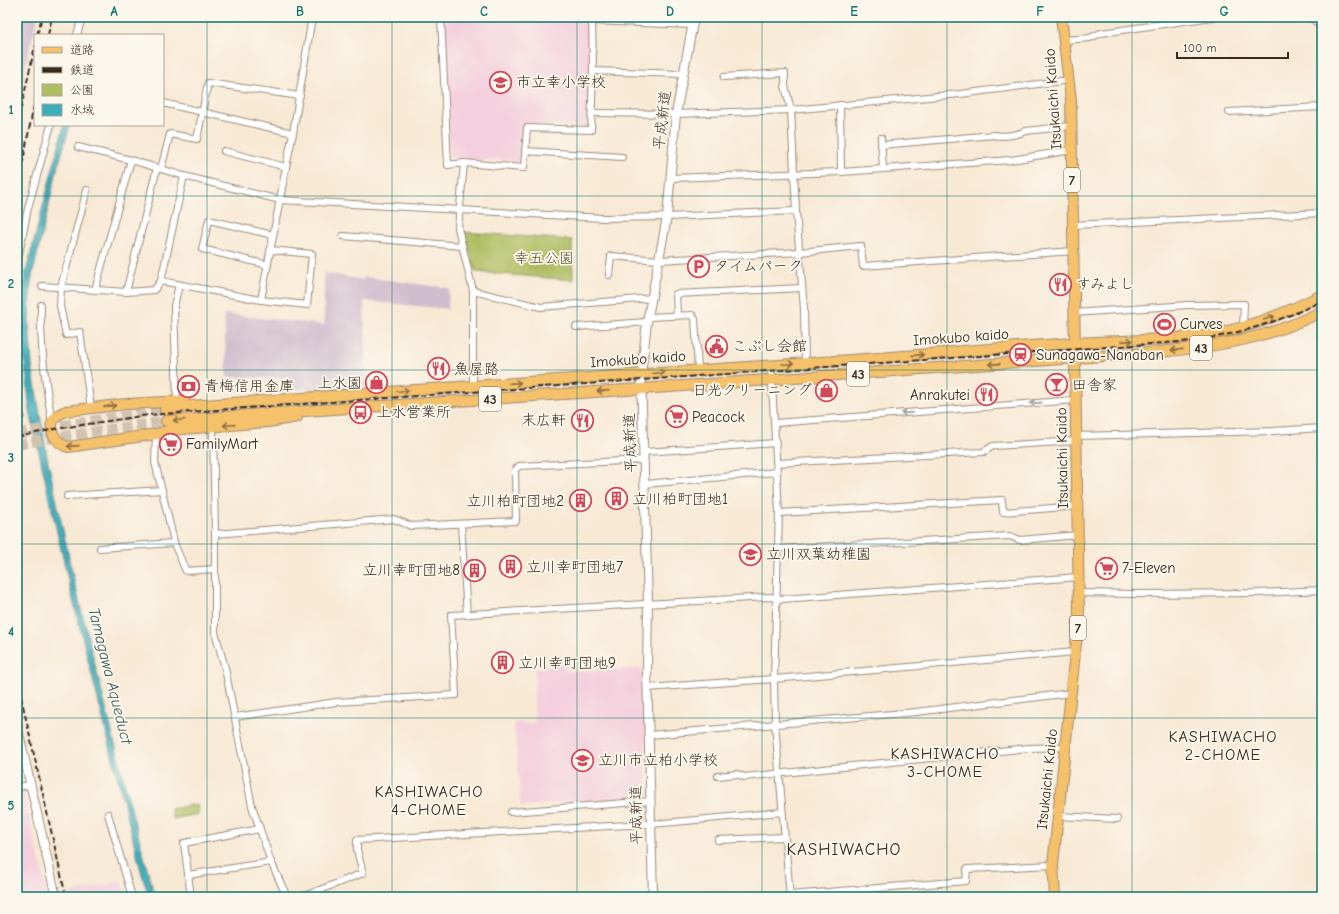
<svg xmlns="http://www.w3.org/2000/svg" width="1339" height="914" font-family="'Comic Neue','Klee One',sans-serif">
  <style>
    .built { fill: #f4cfdd }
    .industrial { fill: #d0bdcd }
    .green { fill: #adbd60; stroke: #74743f }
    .water { fill: #3faebc; stroke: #3d6c6d }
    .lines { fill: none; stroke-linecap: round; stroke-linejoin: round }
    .primary-tunnel { stroke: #d2c3b0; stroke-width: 10; stroke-dasharray: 10 5; stroke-linecap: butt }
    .minor-casing { stroke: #9a8a7a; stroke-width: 8 }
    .tertiary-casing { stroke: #9a8a7a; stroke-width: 10 }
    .primary-casing { stroke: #9a8a7a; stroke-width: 12 }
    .minor { stroke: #fff; stroke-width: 6 }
    .tertiary { stroke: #fff; stroke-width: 8 }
    .primary { stroke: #f5c16b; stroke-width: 10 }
    .rail { stroke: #3b2a1e; stroke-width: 2; stroke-dasharray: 6 3; stroke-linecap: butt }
    .oneway { stroke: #8f6e41 }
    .oneway2 { stroke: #a79f9a }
    .grid { fill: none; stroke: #0f766e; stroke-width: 1; stroke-opacity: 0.55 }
    .labels { text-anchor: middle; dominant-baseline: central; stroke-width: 3.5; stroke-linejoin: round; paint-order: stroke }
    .shield { fill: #fbf7ec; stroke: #75685c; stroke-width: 1 }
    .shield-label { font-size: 14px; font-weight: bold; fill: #3b2a1e }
    .poi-label { font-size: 15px; fill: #3b2a1e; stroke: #fbf7ec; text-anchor: start }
    .street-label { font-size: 15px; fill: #3b2a1e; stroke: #fbf7ec }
    .park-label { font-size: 15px; fill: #5d5632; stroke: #fbf7ec }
    .water-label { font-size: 16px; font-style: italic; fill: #3d5f5d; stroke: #fbf7ec }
    .neighbourhood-label { font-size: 16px; letter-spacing: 1px; fill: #3b2a1e; stroke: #fbf7ec }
    .quarter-label { font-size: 17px; letter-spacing: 1px; fill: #3b2a1e; stroke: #fbf7ec }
    .neatline { fill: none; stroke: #0f766e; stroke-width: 1.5 }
    .grid-label { font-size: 13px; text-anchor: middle; font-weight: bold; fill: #0f766e }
  </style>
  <rect width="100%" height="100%" fill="#fbf7ec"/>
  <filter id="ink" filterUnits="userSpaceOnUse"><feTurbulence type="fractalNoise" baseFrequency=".025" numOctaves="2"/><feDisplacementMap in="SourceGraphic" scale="8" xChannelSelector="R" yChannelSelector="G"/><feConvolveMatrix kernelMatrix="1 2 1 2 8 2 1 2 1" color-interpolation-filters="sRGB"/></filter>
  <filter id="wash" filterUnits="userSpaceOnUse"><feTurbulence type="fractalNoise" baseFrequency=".012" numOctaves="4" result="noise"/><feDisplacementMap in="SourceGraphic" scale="16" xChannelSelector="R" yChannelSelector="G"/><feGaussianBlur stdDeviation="0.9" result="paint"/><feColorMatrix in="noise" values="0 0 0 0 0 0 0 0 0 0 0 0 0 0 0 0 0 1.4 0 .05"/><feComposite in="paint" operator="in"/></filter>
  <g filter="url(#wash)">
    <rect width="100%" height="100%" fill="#f8e9d5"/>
    <g class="built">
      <polygon points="444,17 590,17 588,124 586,127 525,124 521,161 520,163 511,163 510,160 470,160 461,158 454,160 450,155"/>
      <polygon points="565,664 566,672 643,668 647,797 521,806 514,723 534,723 535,669"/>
      <polygon points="23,789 48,897 17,897 17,791"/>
      <polygon points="122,881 127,897 53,897"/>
    </g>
    <g class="industrial">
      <polygon points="17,17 38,17 26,63 17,108"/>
      <polygon points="324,273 364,280 364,277 449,288 448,309 364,301 367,389 338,391 289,389 288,378 227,377 224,314 324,325"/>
    </g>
    <g class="green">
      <polygon points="464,232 572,240 573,280 476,272"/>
      <polygon points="197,804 199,814 173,819 171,809"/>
    </g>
    <polygon class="water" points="64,125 70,125 57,170 31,281 29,320 32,366 47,457 75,585 134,820 155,897 149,897 141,871 70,588 51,506 30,411 24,355 23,325 25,276"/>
  </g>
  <g filter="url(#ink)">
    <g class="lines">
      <g class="primary-tunnel">
        <polyline points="17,434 50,427 165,410"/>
        <polyline points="17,445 52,438 166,421"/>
      </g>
      <defs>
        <g id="minor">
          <polyline points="294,17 312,20"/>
          <polyline points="441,17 448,165 464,163 524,168 527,128 591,130 593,71 592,17"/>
          <polyline points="1311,17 1322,28"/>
          <polyline points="592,21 692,25"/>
          <polyline points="77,35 82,17"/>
          <polyline points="1064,40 1090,38 1101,33 1212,17"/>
          <polyline points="593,71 682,74"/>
          <polyline points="724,77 785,73 785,86 791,110 796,211 804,309 805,363"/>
          <polyline points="163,103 293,133"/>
          <polyline points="840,105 841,172"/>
          <polyline points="1229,112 1322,107"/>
          <polyline points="592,113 676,114 791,110 960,94 1069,80"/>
          <polyline points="881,138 883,169"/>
          <path d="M881,145L994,135C1003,137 1017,135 1026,131L1071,126"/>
          <polyline points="78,147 131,160 184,176 280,200 603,218 667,217 796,211"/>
          <polyline points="224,151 286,167"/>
          <polyline points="525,151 622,157"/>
          <polyline points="464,163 458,228 473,291 473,385"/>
          <polyline points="161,169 170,134 197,139 208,83 300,96"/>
          <polyline points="670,178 841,172 1011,160 1072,150"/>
          <polyline points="87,190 61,287 60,306 66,335 80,332 91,408"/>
          <polyline points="1073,225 1322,213"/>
          <polyline points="343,236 462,246"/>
          <polyline points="17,264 28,208 51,125"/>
          <polyline points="268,265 202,249 209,220 273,235"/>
          <polyline points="609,275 611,256 659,260 799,252 861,246 863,266 1073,251"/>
          <polyline points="161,281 261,300 307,305 312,254 271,250"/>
          <polyline points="42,286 126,292 154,290 161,281 184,176"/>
          <polyline points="95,290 131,160"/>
          <polyline points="473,291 541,307 652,298"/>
          <polyline points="126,292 157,168"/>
          <polyline points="261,300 286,167 293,133 312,17"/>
          <path d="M41,305C40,343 45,379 51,417"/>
          <polyline points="1074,313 1188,305 1244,304 1243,327"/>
          <polyline points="677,315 676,294 802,288"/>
          <polyline points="648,317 692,315 695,319 698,370"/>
          <polyline points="576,327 647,322"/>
          <polyline points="771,365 779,513 774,679 775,724 790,897"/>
          <polyline points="177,401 174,306 179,285"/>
          <polyline points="17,405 21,416"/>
          <polyline points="775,423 1075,400"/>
          <polyline points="213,427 215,534 215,632 225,668 252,806 271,862 287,897"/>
          <polyline points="156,434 155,462 175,546 186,571 214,569"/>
          <polyline points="1076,436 1273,431 1322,428"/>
          <polyline points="644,452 776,443"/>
          <polyline points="777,463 983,452 993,446 1076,441"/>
          <polyline points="645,484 777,472"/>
          <polyline points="67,496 162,490"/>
          <polyline points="779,513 1002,500 1003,512 1078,506"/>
          <polyline points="461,524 467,615"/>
          <polyline points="215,534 394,519 411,526 516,521 515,470 519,466 644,460"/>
          <polyline points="100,548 174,543"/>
          <polyline points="778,549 1010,536 1020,540 1078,535"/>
          <polyline points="1079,593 1136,594 1257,593 1322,590"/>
          <polyline points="647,688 774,679 1075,652"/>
          <polyline points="235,717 336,702 456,695 451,615 770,597 782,599 1079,577"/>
          <polyline points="649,735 916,712 1071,693"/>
          <polyline points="718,776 737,774 744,777 1029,748 1066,747"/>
          <polyline points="17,787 30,785"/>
          <polyline points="511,812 650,801"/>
          <polyline points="108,814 132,897"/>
          <polyline points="1058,816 1117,819"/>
          <polyline points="718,840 784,837"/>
          <polyline points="188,875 271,862"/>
          <polyline points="790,895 966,881 967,869 1053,865"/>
          <polyline points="191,897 184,843 260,829"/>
          <polyline points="302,897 363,873 357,850 357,840 664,823 782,812"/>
        </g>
        <g id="tertiary">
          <polyline points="17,725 56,897"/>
          <polyline points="653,897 647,670 648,603 641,375 647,322 667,217 676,114 694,17"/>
        </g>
        <g id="primary">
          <path d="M184,401L127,404L66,411C62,413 58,414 55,418C46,429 57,444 68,447L156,434L171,430L268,422L297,417"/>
          <path d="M165,410L189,406C414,391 640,373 865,359C936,354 1006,347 1077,343C1123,340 1169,341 1214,334C1252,327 1288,312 1322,295"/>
          <path d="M166,421L274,413L641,389L1160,352C1218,346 1269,339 1322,311"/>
          <polyline points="1055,897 1053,865 1079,614 1071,100 1061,17"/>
        </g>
      </defs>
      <use href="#minor" class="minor-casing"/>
      <use href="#tertiary" class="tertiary-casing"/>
      <use href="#primary" class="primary-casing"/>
      <use href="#minor" class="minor"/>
      <use href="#tertiary" class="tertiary"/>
      <use href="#primary" class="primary"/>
      <g class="rail">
        <polyline points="37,35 42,17"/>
        <polyline points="48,35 52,17"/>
        <polyline points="17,126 35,46"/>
        <polyline points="17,191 35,100"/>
        <path d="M17,437L55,429L148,415L1192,341C1239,334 1279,322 1322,301"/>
        <polyline points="17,628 21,666"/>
        <polyline points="17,660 21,685"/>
        <polyline points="17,679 66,897"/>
      </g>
    </g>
    <defs><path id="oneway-shaft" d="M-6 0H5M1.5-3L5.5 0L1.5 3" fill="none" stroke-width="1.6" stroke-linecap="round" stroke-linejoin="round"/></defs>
    <g class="oneway">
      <use href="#oneway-shaft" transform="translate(1269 318) rotate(-19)"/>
      <use href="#oneway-shaft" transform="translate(1127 341) rotate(-4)"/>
      <use href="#oneway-shaft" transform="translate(1177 350) rotate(174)"/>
      <use href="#oneway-shaft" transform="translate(918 355) rotate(-4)"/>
      <use href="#oneway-shaft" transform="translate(788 364) rotate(-3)"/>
      <use href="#oneway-shaft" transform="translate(994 364) rotate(176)"/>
      <use href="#oneway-shaft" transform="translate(659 373) rotate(-5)"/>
      <use href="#oneway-shaft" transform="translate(515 383) rotate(-4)"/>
      <use href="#oneway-shaft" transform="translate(403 391) rotate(-5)"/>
      <use href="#oneway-shaft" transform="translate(603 391) rotate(176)"/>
      <use href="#oneway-shaft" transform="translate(110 406) rotate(-7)"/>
      <use href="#oneway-shaft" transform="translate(179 420) rotate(175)"/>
      <use href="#oneway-shaft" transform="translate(229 425) rotate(175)"/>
      <use href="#oneway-shaft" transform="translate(73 446) rotate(176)"/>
    </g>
    <g class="oneway2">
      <use href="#oneway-shaft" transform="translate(1036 403) rotate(176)"/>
      <use href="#oneway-shaft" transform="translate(907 413) rotate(176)"/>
    </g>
  </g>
  <path class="grid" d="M207,17V897M392,17V897M577,17V897M762,17V897M947,17V897M1132,17V897M17,196H1322M17,370H1322M17,544H1322M17,718H1322"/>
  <defs>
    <symbol id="school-ring" viewBox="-11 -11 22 22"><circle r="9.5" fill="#fbf7ec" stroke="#d1495b" stroke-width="1.5"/><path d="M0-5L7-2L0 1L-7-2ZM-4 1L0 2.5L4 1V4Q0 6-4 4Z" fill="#d1495b"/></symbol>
    <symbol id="parking-ring" viewBox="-11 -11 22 22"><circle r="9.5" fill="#fbf7ec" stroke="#d1495b" stroke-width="1.5"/><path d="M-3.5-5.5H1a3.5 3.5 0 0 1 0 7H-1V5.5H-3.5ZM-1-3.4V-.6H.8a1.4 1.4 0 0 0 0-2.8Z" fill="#d1495b"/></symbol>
    <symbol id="restaurant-ring" viewBox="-11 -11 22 22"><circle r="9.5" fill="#fbf7ec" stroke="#d1495b" stroke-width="1.5"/><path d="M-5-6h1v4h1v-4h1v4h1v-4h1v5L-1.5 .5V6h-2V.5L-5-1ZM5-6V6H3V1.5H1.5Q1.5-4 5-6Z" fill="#d1495b"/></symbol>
    <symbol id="stadium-ring" viewBox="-11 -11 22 22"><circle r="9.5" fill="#fbf7ec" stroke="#d1495b" stroke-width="1.5"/><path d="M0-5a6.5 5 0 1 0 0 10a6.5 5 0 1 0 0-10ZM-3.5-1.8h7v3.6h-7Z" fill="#d1495b"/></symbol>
    <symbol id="civic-ring" viewBox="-11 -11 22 22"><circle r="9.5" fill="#fbf7ec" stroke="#d1495b" stroke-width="1.5"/><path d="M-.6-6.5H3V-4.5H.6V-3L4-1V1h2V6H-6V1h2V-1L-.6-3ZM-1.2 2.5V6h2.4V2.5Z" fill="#d1495b"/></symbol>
    <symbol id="station-ring" viewBox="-11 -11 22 22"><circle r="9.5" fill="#fbf7ec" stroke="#d1495b" stroke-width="1.5"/><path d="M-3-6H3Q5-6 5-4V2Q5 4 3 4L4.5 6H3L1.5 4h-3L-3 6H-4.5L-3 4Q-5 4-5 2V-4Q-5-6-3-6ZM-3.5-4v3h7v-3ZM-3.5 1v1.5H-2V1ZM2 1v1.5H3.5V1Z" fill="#d1495b"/></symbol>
    <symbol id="shop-ring" viewBox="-11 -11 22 22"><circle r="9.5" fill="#fbf7ec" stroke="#d1495b" stroke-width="1.5"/><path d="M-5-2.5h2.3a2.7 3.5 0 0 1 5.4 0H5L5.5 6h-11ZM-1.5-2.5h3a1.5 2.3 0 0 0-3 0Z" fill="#d1495b"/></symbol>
    <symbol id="bar-ring" viewBox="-11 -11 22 22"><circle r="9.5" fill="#fbf7ec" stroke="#d1495b" stroke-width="1.5"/><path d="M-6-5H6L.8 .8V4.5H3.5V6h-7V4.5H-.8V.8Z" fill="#d1495b"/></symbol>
    <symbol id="bank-ring" viewBox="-11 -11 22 22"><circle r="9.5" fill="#fbf7ec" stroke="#d1495b" stroke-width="1.5"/><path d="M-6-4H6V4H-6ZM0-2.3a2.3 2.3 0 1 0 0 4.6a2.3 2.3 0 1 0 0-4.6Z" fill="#d1495b"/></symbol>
    <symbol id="bus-ring" viewBox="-11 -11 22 22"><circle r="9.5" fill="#fbf7ec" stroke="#d1495b" stroke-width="1.5"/><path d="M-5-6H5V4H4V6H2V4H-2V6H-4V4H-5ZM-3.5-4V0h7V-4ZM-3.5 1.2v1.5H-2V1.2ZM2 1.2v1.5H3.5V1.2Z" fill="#d1495b"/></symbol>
    <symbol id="supermarket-ring" viewBox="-11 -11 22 22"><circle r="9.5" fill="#fbf7ec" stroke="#d1495b" stroke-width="1.5"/><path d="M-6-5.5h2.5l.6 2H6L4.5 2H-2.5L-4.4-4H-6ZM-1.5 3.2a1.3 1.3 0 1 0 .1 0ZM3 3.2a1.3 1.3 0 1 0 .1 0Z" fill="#d1495b"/></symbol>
    <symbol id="building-ring" viewBox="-11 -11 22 22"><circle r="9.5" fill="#fbf7ec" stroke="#d1495b" stroke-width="1.5"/><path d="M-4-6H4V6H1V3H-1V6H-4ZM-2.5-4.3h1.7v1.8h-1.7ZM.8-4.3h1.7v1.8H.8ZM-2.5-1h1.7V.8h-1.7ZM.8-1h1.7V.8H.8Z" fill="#d1495b"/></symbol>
  </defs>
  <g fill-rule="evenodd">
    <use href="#school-ring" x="488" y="70" width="25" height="25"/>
    <use href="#parking-ring" x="686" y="254" width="25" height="25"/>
    <use href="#restaurant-ring" x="1048" y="272" width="25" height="25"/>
    <use href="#stadium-ring" x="1152" y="312" width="25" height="25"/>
    <use href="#civic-ring" x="704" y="334" width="25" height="25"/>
    <use href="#station-ring" x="1008" y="342" width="25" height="25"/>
    <use href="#restaurant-ring" x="426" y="356" width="25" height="25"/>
    <use href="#shop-ring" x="364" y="370" width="25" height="25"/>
    <use href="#bar-ring" x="1044" y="372" width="25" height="25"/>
    <use href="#bank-ring" x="176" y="374" width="25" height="25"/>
    <use href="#shop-ring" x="814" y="378" width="25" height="25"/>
    <use href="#restaurant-ring" x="974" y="382" width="25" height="25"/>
    <use href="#bus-ring" x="348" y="400" width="25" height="25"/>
    <use href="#supermarket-ring" x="664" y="404" width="25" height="25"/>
    <use href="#restaurant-ring" x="570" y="408" width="25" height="25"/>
    <use href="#supermarket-ring" x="158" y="432" width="25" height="25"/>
    <use href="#building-ring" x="604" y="486" width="25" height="25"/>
    <use href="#building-ring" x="568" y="488" width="25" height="25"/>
    <use href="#school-ring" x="738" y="542" width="25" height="25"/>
    <use href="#building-ring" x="498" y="554" width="25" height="25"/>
    <use href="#supermarket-ring" x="1094" y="556" width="25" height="25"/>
    <use href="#building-ring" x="462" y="558" width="25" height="25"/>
    <use href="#building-ring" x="490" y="650" width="25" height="25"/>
    <use href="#school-ring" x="570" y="748" width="25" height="25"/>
  </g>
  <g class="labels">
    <g class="shield">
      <rect x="1064" y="168" width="16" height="24" rx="3"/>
      <rect x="1190" y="336" width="22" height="24" rx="3"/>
      <rect x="847" y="362" width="22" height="24" rx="3"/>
      <rect x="479" y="387" width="22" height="24" rx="3"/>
      <rect x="1070" y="616" width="16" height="24" rx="3"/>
    </g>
    <g class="shield-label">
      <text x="1072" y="180">7</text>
      <text x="1201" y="348">43</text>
      <text x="858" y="374">43</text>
      <text x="490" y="399">43</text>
      <text x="1078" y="628">7</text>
    </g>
    <g class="poi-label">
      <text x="516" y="82">市立幸小学校</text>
      <text x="714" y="266">タイムパーク</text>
      <text x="1076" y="284">すみよし</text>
      <text x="1180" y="324">Curves</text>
      <text x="732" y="346">こぶし会館</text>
      <text x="1036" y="355">Sunagawa-Nanaban</text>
      <text x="454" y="369">魚屋路</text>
      <text x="362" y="383" text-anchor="end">上水園</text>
      <text x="1072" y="385">田舎家</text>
      <text x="204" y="386">青梅信用金庫</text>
      <text x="812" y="390" text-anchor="end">日光クリーニング</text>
      <text x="970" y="395" text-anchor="end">Anrakutei</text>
      <text x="376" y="412">上水営業所</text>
      <text x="692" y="417">Peacock</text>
      <text x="566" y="420" text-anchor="end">末広軒</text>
      <text x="186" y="444">FamilyMart</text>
      <text x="632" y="499">立川柏町団地1</text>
      <text x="564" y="501" text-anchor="end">立川柏町団地2</text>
      <text x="766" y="554">立川双葉幼稚園</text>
      <text x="526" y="567">立川幸町団地7</text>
      <text x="1122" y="568">7-Eleven</text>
      <text x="460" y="570" text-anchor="end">立川幸町団地8</text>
      <text x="518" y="663">立川幸町団地9</text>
      <text x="598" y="760">立川市立柏小学校</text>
    </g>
    <g class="street-label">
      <text transform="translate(1053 99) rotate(-94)">Itsukaichi Kaido</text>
      <text transform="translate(662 120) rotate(-83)">平成新道</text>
      <text transform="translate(961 337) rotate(-4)">Imokubo kaido</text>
      <text transform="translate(638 359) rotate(-4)">Imokubo kaido</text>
      <text transform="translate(630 443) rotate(-92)">平成新道</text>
      <text transform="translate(1062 458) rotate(-91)">Itsukaichi Kaido</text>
      <text transform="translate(1047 779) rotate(-84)">Itsukaichi Kaido</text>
      <text transform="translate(636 815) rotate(-91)">平成新道</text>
    </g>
    <g class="park-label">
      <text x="544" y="258">幸五公園</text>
    </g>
    <g class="water-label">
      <text transform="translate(110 676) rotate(76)">Tamagawa Aqueduct</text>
    </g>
    <g class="neighbourhood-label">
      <text x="1223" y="737">KASHIWACHO<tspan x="1223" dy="18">2-CHOME</tspan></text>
      <text x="945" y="754">KASHIWACHO<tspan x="945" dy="18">3-CHOME</tspan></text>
      <text x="429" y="792">KASHIWACHO<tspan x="429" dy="18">4-CHOME</tspan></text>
    </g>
    <g class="quarter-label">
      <text x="844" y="849">KASHIWACHO</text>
    </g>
  </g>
  <rect width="1339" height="914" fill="none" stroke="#fbf7ec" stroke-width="44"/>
  <rect x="34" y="34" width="130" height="92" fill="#fbf7ec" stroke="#aea59a"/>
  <rect x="42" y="47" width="20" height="6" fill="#f5c16b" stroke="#aea59a"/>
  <text x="70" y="54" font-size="12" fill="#3b2a1e">道路</text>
  <rect x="42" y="67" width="20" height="6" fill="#3b2a1e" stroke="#aea59a"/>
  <text x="70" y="74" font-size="12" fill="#3b2a1e">鉄道</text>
  <rect x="42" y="84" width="20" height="12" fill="#adbd60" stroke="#aea59a"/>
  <text x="70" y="94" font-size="12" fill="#3b2a1e">公園</text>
  <rect x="42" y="104" width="20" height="12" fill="#3faebc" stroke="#aea59a"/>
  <text x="70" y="114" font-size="12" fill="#3b2a1e">水域</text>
  <path d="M1177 52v6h111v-6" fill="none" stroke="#3b2a1e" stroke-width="2"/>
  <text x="1183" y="52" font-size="12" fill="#3b2a1e" stroke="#fbf7ec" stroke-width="3" paint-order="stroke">100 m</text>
  <rect x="22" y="22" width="1295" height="870" class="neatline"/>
  <g class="grid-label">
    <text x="114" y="16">A</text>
    <text x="300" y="16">B</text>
    <text x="484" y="16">C</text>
    <text x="670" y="16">D</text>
    <text x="854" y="16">E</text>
    <text x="1040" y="16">F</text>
    <text x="1224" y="16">G</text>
    <text x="11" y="114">1</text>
    <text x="11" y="288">2</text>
    <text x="11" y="462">3</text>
    <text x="11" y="636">4</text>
    <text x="11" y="810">5</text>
  </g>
</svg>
